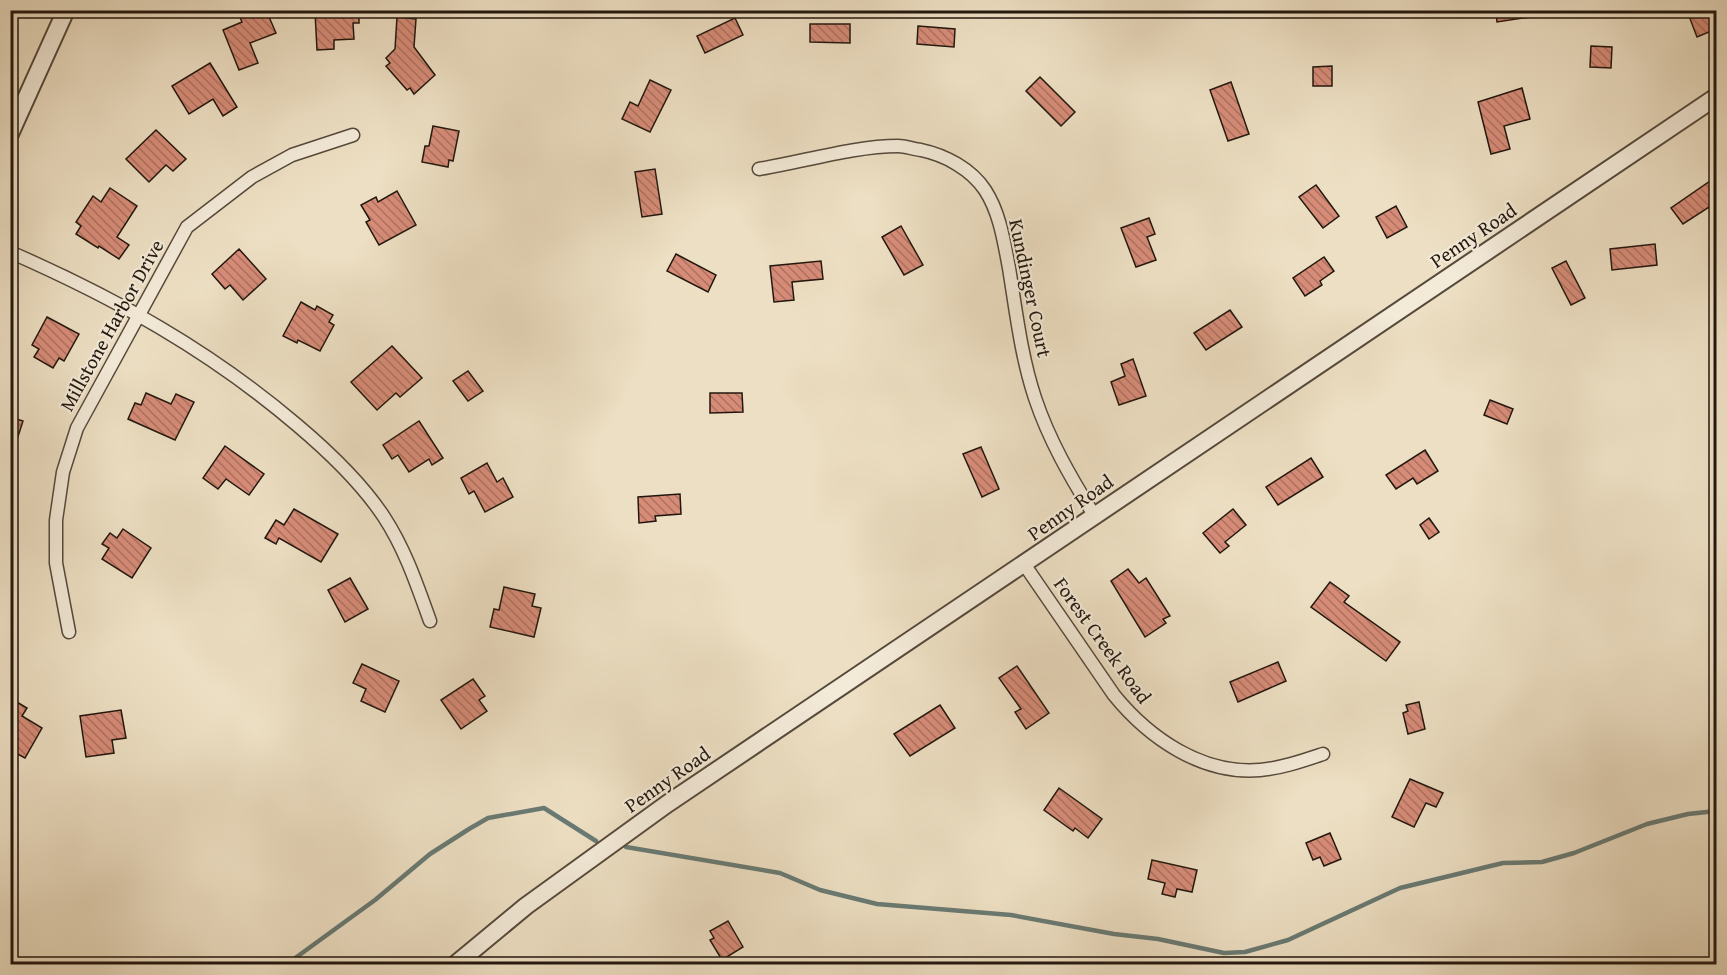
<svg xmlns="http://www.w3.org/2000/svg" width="1727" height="975" font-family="'Gentium Book Plus',serif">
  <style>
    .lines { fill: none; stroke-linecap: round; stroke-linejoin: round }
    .stream { stroke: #697a73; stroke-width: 4.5 }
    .building { fill: url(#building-back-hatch); stroke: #22170e; stroke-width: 1.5 }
    .minor-casing { stroke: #55493b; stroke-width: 15 }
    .tertiary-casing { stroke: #55493b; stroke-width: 20 }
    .minor { stroke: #f3ead8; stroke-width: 12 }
    .tertiary { stroke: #f3ead8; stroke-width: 16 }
    .labels { text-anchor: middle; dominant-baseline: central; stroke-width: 4.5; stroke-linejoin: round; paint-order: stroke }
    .street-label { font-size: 20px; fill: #22170e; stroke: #f3ead8 }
  </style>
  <defs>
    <pattern id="building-back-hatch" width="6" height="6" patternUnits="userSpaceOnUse" patternTransform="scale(1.5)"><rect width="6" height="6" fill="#d78c78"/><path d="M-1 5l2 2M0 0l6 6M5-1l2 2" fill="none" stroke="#ae7161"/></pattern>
  </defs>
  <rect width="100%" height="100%" fill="#eddfc3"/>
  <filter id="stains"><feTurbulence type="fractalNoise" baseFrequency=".00333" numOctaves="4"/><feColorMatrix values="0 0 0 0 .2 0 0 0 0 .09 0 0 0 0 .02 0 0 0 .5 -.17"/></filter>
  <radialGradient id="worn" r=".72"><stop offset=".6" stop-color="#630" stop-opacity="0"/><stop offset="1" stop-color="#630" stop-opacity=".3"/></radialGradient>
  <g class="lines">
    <g class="stream">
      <polyline points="626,847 780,873 820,890 877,904 1011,915 1114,934 1158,939 1224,953 1245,952 1288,940 1400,888 1503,863 1542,862 1574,853 1647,824 1688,814 1716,811"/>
      <polyline points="287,964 375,900 430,854 469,829 488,818 544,808 596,841"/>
    </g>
  </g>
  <g class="building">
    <polygon points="237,10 251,10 253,15 266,10 276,33 250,43 258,63 239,70 223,30 242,22"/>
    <polygon points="359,10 359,23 353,23 354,39 334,40 334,49 317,50 315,12"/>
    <polygon points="1496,10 1530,10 1530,17 1497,22"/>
    <polygon points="1702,10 1716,10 1716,29 1697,37 1689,16"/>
    <polygon points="397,17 416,19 414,47 435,75 414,94 410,88 407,90 386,66 390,63 386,58 395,49"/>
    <polygon points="735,18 743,35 705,53 697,36"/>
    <polygon points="810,24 850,24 850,43 810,42"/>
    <polygon points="918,26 955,29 954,47 917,44"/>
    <polygon points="1591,46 1612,47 1611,68 1590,67"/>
    <polygon points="210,63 237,107 223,116 213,99 189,114 172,86"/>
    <polygon points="1332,66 1332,86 1313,86 1313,67"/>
    <polygon points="1040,77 1075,112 1061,126 1026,91"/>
    <polygon points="650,80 671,90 650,132 622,119 630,102 638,106"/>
    <polygon points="1231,82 1249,134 1228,141 1210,90"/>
    <polygon points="1522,88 1530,119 1504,126 1510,149 1491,154 1478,102"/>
    <polygon points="433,126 459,131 453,161 449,160 448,167 422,162 425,146 429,146"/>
    <polygon points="156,130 186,159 173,171 166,165 149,182 126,159"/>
    <polygon points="655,169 662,214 642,217 635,172"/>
    <polygon points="1716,177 1716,217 1709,207 1683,224 1671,208"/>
    <polygon points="1316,185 1339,216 1323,228 1299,197"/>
    <polygon points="110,188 137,206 117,237 129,245 119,259 99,246 98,248 76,234 81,226 76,222 93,196 101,202"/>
    <polygon points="397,191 416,225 379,245 366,222 370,220 361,205 376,197 378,202"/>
    <polygon points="1396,206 1407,227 1387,238 1376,217"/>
    <polygon points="1149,218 1155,234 1147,237 1156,260 1136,267 1121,228"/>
    <polygon points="901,226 923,265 904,275 882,237"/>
    <polygon points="1655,244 1657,265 1612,270 1610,249"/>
    <polygon points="239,249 266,279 243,300 230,285 225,289 212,274"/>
    <polygon points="676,254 716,275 708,292 667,271"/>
    <polygon points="1324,257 1334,271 1320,281 1322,285 1305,296 1293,278"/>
    <polygon points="821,261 823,279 792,282 794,300 774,302 770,266"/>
    <polygon points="1566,261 1585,298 1571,305 1552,268"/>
    <polygon points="301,302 315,310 317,306 333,315 329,322 334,325 320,351 298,340 297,343 283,336"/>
    <polygon points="1230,310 1242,327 1206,350 1194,333"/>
    <polygon points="47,317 79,334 64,361 59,358 53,368 34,357 39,349 32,345"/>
    <polygon points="392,346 422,378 400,397 396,393 377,410 351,382"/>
    <polygon points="1133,359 1146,396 1119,405 1111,382 1125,376 1121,364"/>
    <polygon points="468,371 483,391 468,401 453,381"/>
    <polygon points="146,393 171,404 176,394 194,402 175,440 128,419 135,403 141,405"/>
    <polygon points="710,393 742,393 743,412 710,413"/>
    <polygon points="1490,400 1513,409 1507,424 1484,415"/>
    <polygon points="10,417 23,421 13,452 10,452"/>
    <polygon points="419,421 443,458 432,465 429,459 409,472 398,455 392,459 383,445"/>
    <polygon points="225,446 264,474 249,495 226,479 218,489 203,478"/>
    <polygon points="981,447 999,489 982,497 963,454"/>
    <polygon points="1425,450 1438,471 1417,484 1413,478 1396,489 1386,475"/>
    <polygon points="1311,458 1323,477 1278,505 1266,487"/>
    <polygon points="487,463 497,482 503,478 513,497 485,512 474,491 469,494 461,478"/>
    <polygon points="680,494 681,514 655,516 656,521 639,523 638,497"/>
    <polygon points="294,509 338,534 321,562 279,538 276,544 265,538 276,520 284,525"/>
    <polygon points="1233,509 1246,525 1225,542 1229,546 1220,553 1203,533"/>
    <polygon points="1429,518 1439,532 1429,539 1420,525"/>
    <polygon points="123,529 151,548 132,578 102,559 109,548 102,544 110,533 117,538"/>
    <polygon points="1128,569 1139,583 1146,578 1170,616 1163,619 1166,623 1145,637 1111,581"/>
    <polygon points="350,578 368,609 345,622 328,590"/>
    <polygon points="1330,582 1349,596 1344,602 1400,642 1386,661 1311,607"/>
    <polygon points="504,587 535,594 532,606 541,608 534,637 490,627 494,609 499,610"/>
    <polygon points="1278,662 1286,681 1238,702 1230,682"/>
    <polygon points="362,664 399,681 385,712 361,701 366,689 353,683"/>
    <polygon points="1017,666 1049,713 1026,729 1015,712 1021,709 999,678"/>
    <polygon points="473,679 485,696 479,700 487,711 461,729 441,700"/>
    <polygon points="10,698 27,708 22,716 42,728 25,758 10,750"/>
    <polygon points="1419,702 1425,729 1408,734 1403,713 1408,711 1406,705"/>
    <polygon points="940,705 955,728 910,756 894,734"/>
    <polygon points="121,710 126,738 112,740 114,753 86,757 80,716"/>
    <polygon points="1410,779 1443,793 1436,807 1426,803 1414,827 1392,817"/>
    <polygon points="1059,788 1102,819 1088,838 1075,828 1073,831 1044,810"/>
    <polygon points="1330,833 1341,859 1324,866 1320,857 1313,860 1306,843"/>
    <polygon points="1152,860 1197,870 1192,892 1177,889 1175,897 1162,894 1165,883 1148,879"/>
    <polygon points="728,921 743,947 722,960 710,940 714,938 710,931"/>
  </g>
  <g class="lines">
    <defs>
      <g id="minor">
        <path d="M759,169C803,162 854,146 898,146C905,146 913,149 921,150C945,155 971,169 985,190C1000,213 1004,242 1009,268C1016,311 1021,356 1035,398C1049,440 1071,478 1094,515"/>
        <path d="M10,252C115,298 209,350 297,425C329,452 361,482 384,517C405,549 417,585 430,621"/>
        <path d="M1024,564L1114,695C1149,738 1202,775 1260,770C1282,768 1302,761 1323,754"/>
        <polyline points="69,632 56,563 56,520 63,472 77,428 187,227 252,177 292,155 353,135"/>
      </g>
      <g id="tertiary">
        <polyline points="10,134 66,10"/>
        <polyline points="456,964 526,906 667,804 1716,97"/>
      </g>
    </defs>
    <use href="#minor" class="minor-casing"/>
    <use href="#tertiary" class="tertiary-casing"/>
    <use href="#minor" class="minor"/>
    <use href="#tertiary" class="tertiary"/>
  </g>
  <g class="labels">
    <g class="street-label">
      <text transform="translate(1473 235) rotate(-34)">Penny Road</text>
      <text transform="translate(1031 288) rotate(78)">Kundinger Court</text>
      <text transform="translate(111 325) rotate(-61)">Millstone Harbor Drive</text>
      <text transform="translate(1070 507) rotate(-35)">Penny Road</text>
      <text transform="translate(1103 640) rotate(54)">Forest Creek Road</text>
      <text transform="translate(667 779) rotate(-35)">Penny Road</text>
    </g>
  </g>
  <rect width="1727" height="975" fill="none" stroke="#eddfc3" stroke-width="36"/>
  <rect x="12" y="12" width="1703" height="951" fill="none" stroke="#22170e" stroke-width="3"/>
  <rect x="18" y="18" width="1691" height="939" fill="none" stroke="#22170e" stroke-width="1.5"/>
  <rect width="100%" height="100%" filter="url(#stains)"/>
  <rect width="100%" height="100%" fill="url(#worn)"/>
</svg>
